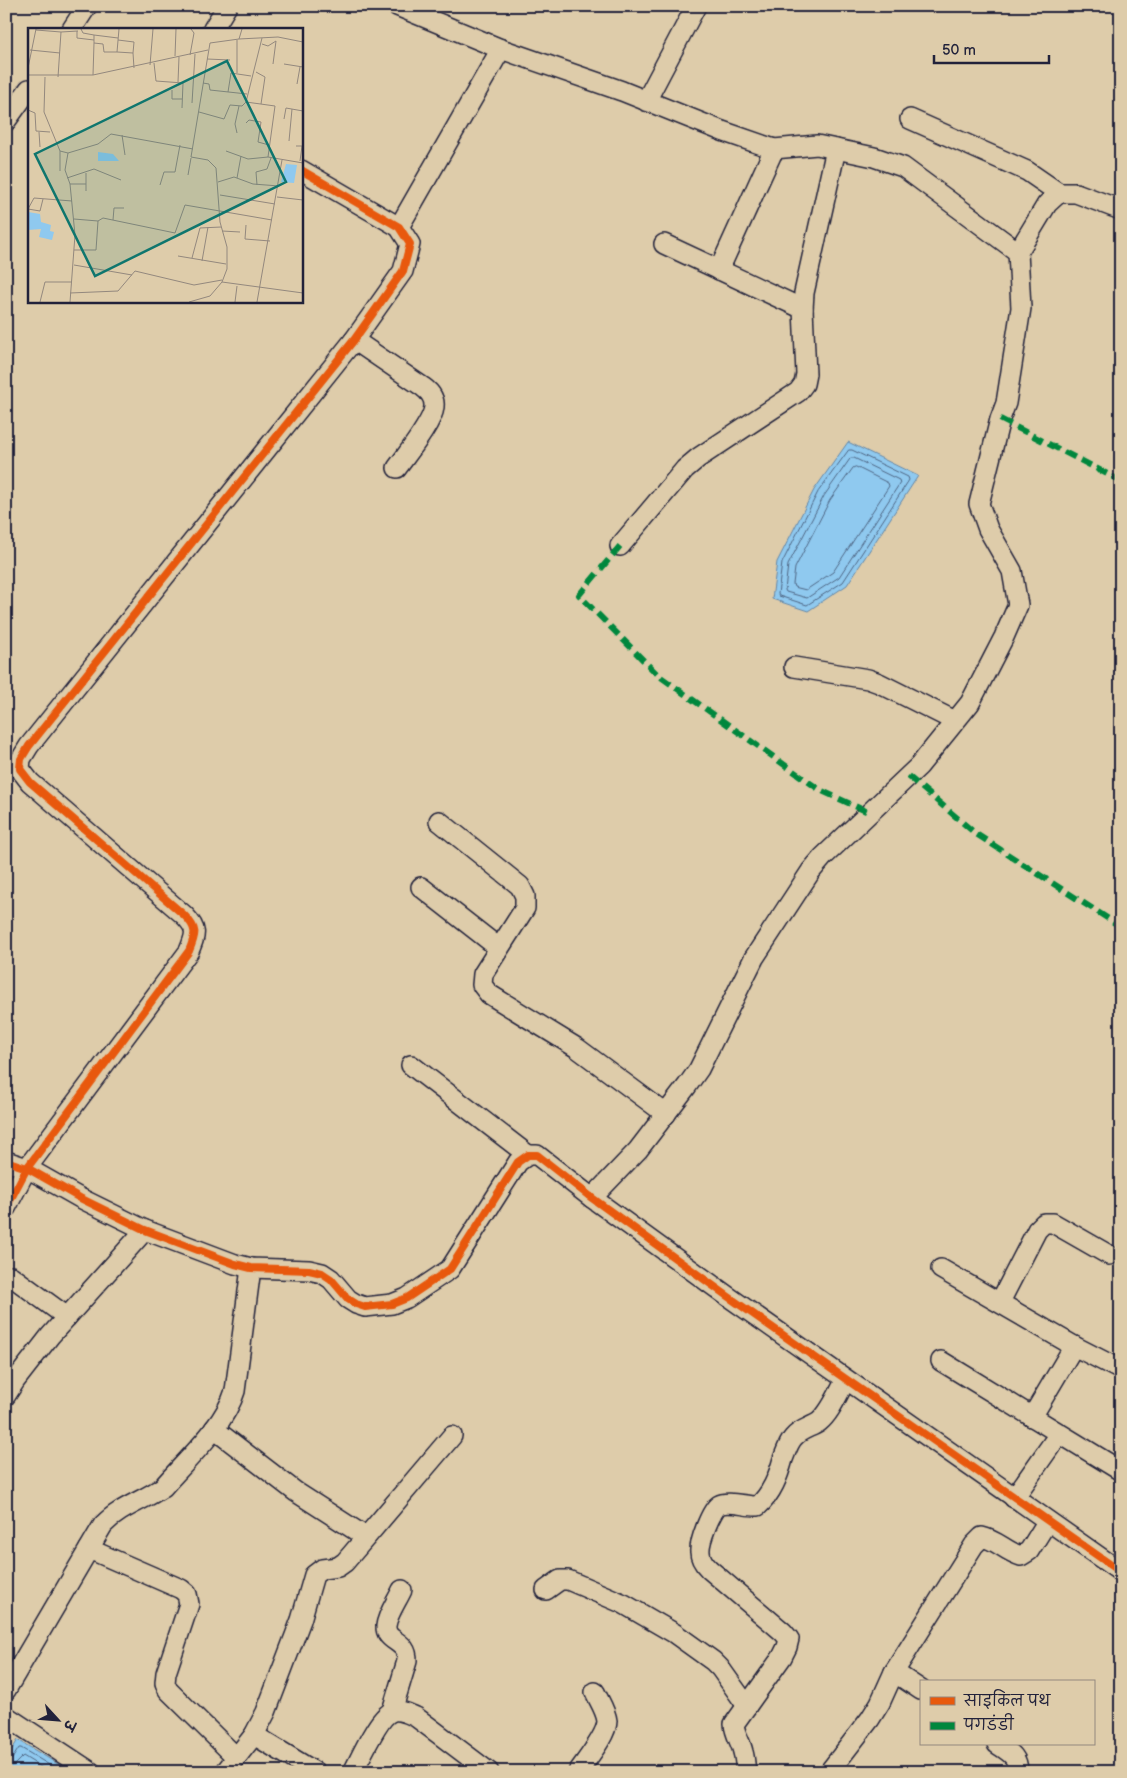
<svg xmlns="http://www.w3.org/2000/svg" width="1127" height="1778" font-family="'Balsamiq Sans','Playpen Sans Deva',sans-serif">
  <style>
    .water { fill: #8fc9ef; stroke: #6386a7 }
    .lines { fill: none; stroke-linecap: round; stroke-linejoin: round }
    .shore { stroke: #4e6583; stroke-width: 1 }
    .street-casing { stroke: #22223b; stroke-width: 22 }
    .street { stroke: #deccaa; stroke-width: 19 }
    .quiet { stroke: #00873e; stroke-width: 6; stroke-dasharray: 12 6; stroke-linecap: butt }
    .cycleway-casing { stroke: #deccaa; stroke-width: 11 }
    .cycleway { stroke: #e8590c; stroke-width: 8 }
    .inset-road { fill: none; stroke: #93887e; stroke-width: 1 }
    .view { fill: #0f766e; fill-opacity: 0.15; stroke: #0f766e; stroke-width: 2.5 }
    .inset-edge { fill: none; stroke: #22223b; stroke-width: 2.5 }
  </style>
  <rect width="100%" height="100%" fill="#deccaa"/>
  <filter id="ink" filterUnits="userSpaceOnUse"><feTurbulence type="fractalNoise" baseFrequency=".02" numOctaves="2"/><feDisplacementMap in="SourceGraphic" scale="10" xChannelSelector="R" yChannelSelector="G"/><feConvolveMatrix kernelMatrix="1 2 1 2 8 2 1 2 1" color-interpolation-filters="sRGB"/></filter>
  <g filter="url(#ink)">
    <g class="water">
      <polygon points="848,442 918,476 847,585 808,611 772,599 777,562 814,490"/>
      <polygon points="18,1740 71,1772 6,1772 6,1759"/>
    </g>
    <g class="lines">
      <g class="shore">
        <polygon points="849,450 852,450 908,477 909,480 843,582 807,605 779,596 778,594 782,563 818,492"/>
        <polygon points="851,458 854,458 899,480 900,483 839,577 807,598 786,592 785,590 788,565 824,496"/>
        <polygon points="856,467 888,483 889,486 833,572 806,590 794,587 793,584 795,568 830,500 853,468"/>
        <polyline points="6,1761 12,1759 19,1748 21,1748 61,1772"/>
        <polyline points="6,1767 14,1765 23,1756 49,1772"/>
      </g>
      <defs>
        <g id="street">
          <polyline points="397,6 501,49 622,91 722,131 774,149 817,145 874,157 903,167 1018,252"/>
          <polyline points="72,29 87,6"/>
          <polyline points="213,29 227,6"/>
          <polyline points="646,101 696,6"/>
          <polyline points="910,119 1027,171 1059,193"/>
          <polyline points="6,121 29,89"/>
          <polyline points="399,227 501,49"/>
          <polyline points="664,244 803,309"/>
          <polyline points="719,270 774,149"/>
          <path d="M354,340L423,387C430,392 435,398 434,407C433,422 407,454 397,468"/>
          <polyline points="620,546 685,469 698,458 798,392 804,384 806,374 803,309 804,293 836,149"/>
          <polyline points="794,667 868,679 879,683 955,721"/>
          <polyline points="439,821 520,886 525,896 525,908 483,974 482,985 489,994 577,1048 666,1114"/>
          <polyline points="421,887 499,948"/>
          <polyline points="411,1065 528,1155"/>
          <polyline points="6,1161 27,1168 80,1198 145,1230 235,1264 251,1268 309,1270 322,1273 331,1279 348,1299 356,1304 365,1307 392,1304 407,1298 450,1269 518,1162 528,1155 537,1155 592,1198 726,1295 1121,1572"/>
          <polyline points="592,1198 638,1150 687,1086 699,1069 754,958 811,871 823,857 919,766 970,703 1004,637 1018,605 1012,571 988,529 979,504 1000,419 1006,403 1021,308 1018,252 1047,204 1059,193 1076,193 1121,210"/>
          <path d="M6,1208L27,1168L189,951C196,934 198,929 184,915L30,782L20,769L21,759L29,746L354,340L403,271L410,244L399,227L301,170"/>
          <polyline points="941,1269 1074,1346 1121,1370"/>
          <polyline points="11,1276 67,1317"/>
          <polyline points="1000,1302 1037,1230 1044,1223 1053,1223 1109,1255"/>
          <polyline points="941,1361 1121,1471"/>
          <polyline points="6,1395 15,1381 50,1336 145,1230"/>
          <polyline points="1032,1417 1074,1346"/>
          <polyline points="214,1429 296,1492 366,1537"/>
          <polyline points="1014,1498 1059,1434"/>
          <polyline points="89,1549 181,1589 187,1594 189,1604 166,1673 165,1683 168,1690 236,1757"/>
          <polyline points="546,1590 560,1580 568,1580 624,1604 674,1633 713,1661 720,1668 747,1706"/>
          <polyline points="894,1672 921,1690"/>
          <path d="M6,1690L103,1525C120,1507 143,1501 163,1487C187,1459 224,1427 235,1391L251,1268"/>
          <path d="M392,1711L407,1661C408,1639 385,1643 386,1626C387,1615 397,1601 402,1590"/>
          <polyline points="6,1716 91,1772"/>
          <polyline points="254,1735 315,1772"/>
          <path d="M997,1744C1010,1753 1018,1756 1018,1772"/>
          <polyline points="225,1772 254,1735 266,1712 301,1620 314,1575 322,1569 338,1567 345,1562 452,1436"/>
          <path d="M353,1772C360,1759 380,1713 394,1711C402,1710 409,1714 416,1717L489,1772"/>
          <path d="M578,1772C586,1760 607,1735 607,1721C606,1711 599,1701 595,1692"/>
          <path d="M746,1772C745,1766 745,1758 743,1752C741,1742 735,1735 734,1724L782,1657L787,1647L789,1639L783,1632L709,1569C704,1564 700,1559 700,1552C699,1542 711,1510 719,1505C728,1500 748,1507 758,1506C772,1493 778,1477 783,1459C786,1452 788,1444 793,1438C800,1429 810,1428 819,1422C831,1412 838,1393 846,1380"/>
          <path d="M829,1772L870,1719L880,1703L894,1672L974,1545L982,1537C997,1540 1006,1552 1021,1556L1029,1551L1047,1522"/>
        </g>
      </defs>
      <use href="#street" class="street-casing"/>
      <use href="#street" class="street"/>
      <g class="quiet">
        <polyline points="1000,419 1121,481"/>
        <polyline points="620,546 579,595 658,675 820,790 870,813"/>
        <polyline points="908,776 976,834 1121,927"/>
      </g>
      <defs>
        <g id="cycleway">
          <polyline points="6,1161 27,1168 80,1198 145,1230 235,1264 251,1268 309,1270 322,1273 331,1279 348,1299 356,1304 365,1307 392,1304 407,1298 450,1269 518,1162 528,1155 537,1155 592,1198 726,1295 1121,1572"/>
          <path d="M6,1208L27,1168L189,951C196,934 198,929 184,915L30,782L20,769L21,759L29,746L354,340L403,271L410,244L399,227L301,170"/>
        </g>
      </defs>
      <use href="#cycleway" class="cycleway-casing"/>
      <use href="#cycleway" class="cycleway"/>
    </g>
  </g>
  <g transform="translate(28 28)">
    <rect width="275" height="275" fill="#deccaa"/>
    <path d="M70,124L85,126L91,133H70ZM258,136L269,137L266,155L253,154ZM0,184L12,186L13,194L23,197L22,203L26,204L24,212L11,209L13,201L0,202Z" fill="#8fc9ef"/>
    <path class="inset-road" d="M53,1L55,5L66,7V15L75,16L76,24H89M91,1L89,24L105,25L106,40M214,1L211,11L182,15L163,129L180,132L188,140L192,194L199,219V241L194,254L275,265M8,2L33,4L30,49M49,3V10L66,12M33,4L50,3M66,7L90,10M211,11L250,9L275,14M90,12L106,14L105,25M234,16L240,18L248,13M2,22L32,25M162,27L166,5L163,1M147,28L148,1M179,31L202,32M126,35L128,53L155,55L154,80M245,36L248,13M256,36L275,39M122,37L125,1M0,40L8,1M228,44L237,49L233,76M209,45V12M0,47H65L180,22M65,47L66,15M17,49L16,84L32,123L40,125L70,116L83,106L165,121M150,54L151,29M175,55L181,56L182,62L219,66M269,56L272,39M144,62V71H154M200,64L203,45L223,48M218,74L247,78L240,129M164,75L167,26M0,82L7,85L8,103L22,104M171,84L196,91L202,77L214,78L218,74L234,10M256,91L258,80L275,83M218,95L221,92L233,94L230,114L241,117M11,104L12,119M209,105L207,96L211,78M94,107L97,127M261,113L264,81M268,118H274L272,133M198,123L220,131L240,129L275,135M40,125L37,142L42,156L47,207L42,274M32,143V123M58,145V163M160,147L163,130M39,150L66,141L93,152M209,150L213,128M190,154L206,149L225,156L251,158M42,156H58M132,157L136,144H147L152,117M229,157L228,144L239,141L243,130M192,167L247,176M249,169L275,172M0,181L6,170L44,173M0,181L12,183L15,171M46,191L70,193M85,192L86,180H96M218,197L217,211L242,213M194,203L212,204M46,222H68L70,193L75,190L147,205L157,177L244,192M150,228L198,236M164,230L172,200L193,199M174,233L180,199M46,237L104,247M42,265L90,263L107,243L166,257L194,252M12,274L17,254H44M161,274L182,268L194,254M207,274L209,258M229,274L254,132"/>
    <path class="view" d="M199,33L258,154L67,248L7,126Z"/>
    <rect width="275" height="275" class="inset-edge"/>
  </g>
  <rect width="1127" height="1778" fill="none" stroke="#deccaa" stroke-width="25"/>
  <rect x="12" y="12" width="1102" height="1753" fill="none" stroke="#22223b" stroke-width="2" filter="url(#ink)"/>
  <rect x="920" y="1680" width="175" height="65" fill="#deccaa" stroke="#93887e"/>
  <rect x="930" y="1697" width="25" height="8" fill="#e8590c" stroke="#93887e"/>
  <text x="964" y="1706" font-size="15" fill="#22223b">साइकिल पथ</text>
  <rect x="930" y="1722" width="25" height="8" fill="#00873e" stroke="#93887e"/>
  <text x="964" y="1730" font-size="15" fill="#22223b">पगडंडी</text>
  <g transform="translate(58 1720) rotate(116)" stroke="#deccaa" stroke-width="4" paint-order="stroke">
  <path d="M0-4L9 19L0 12L-9 19Z" fill="#22223b"/>
  <text y="-8" font-size="14" font-weight="bold" text-anchor="middle" fill="#22223b">उ</text>
  </g>
  <path d="M934 55v8h115v-8" fill="none" stroke="#22223b" stroke-width="2.5"/>
  <text x="942" y="55" font-size="15" fill="#22223b" stroke="#deccaa" stroke-width="4" paint-order="stroke">50 m</text>
</svg>
